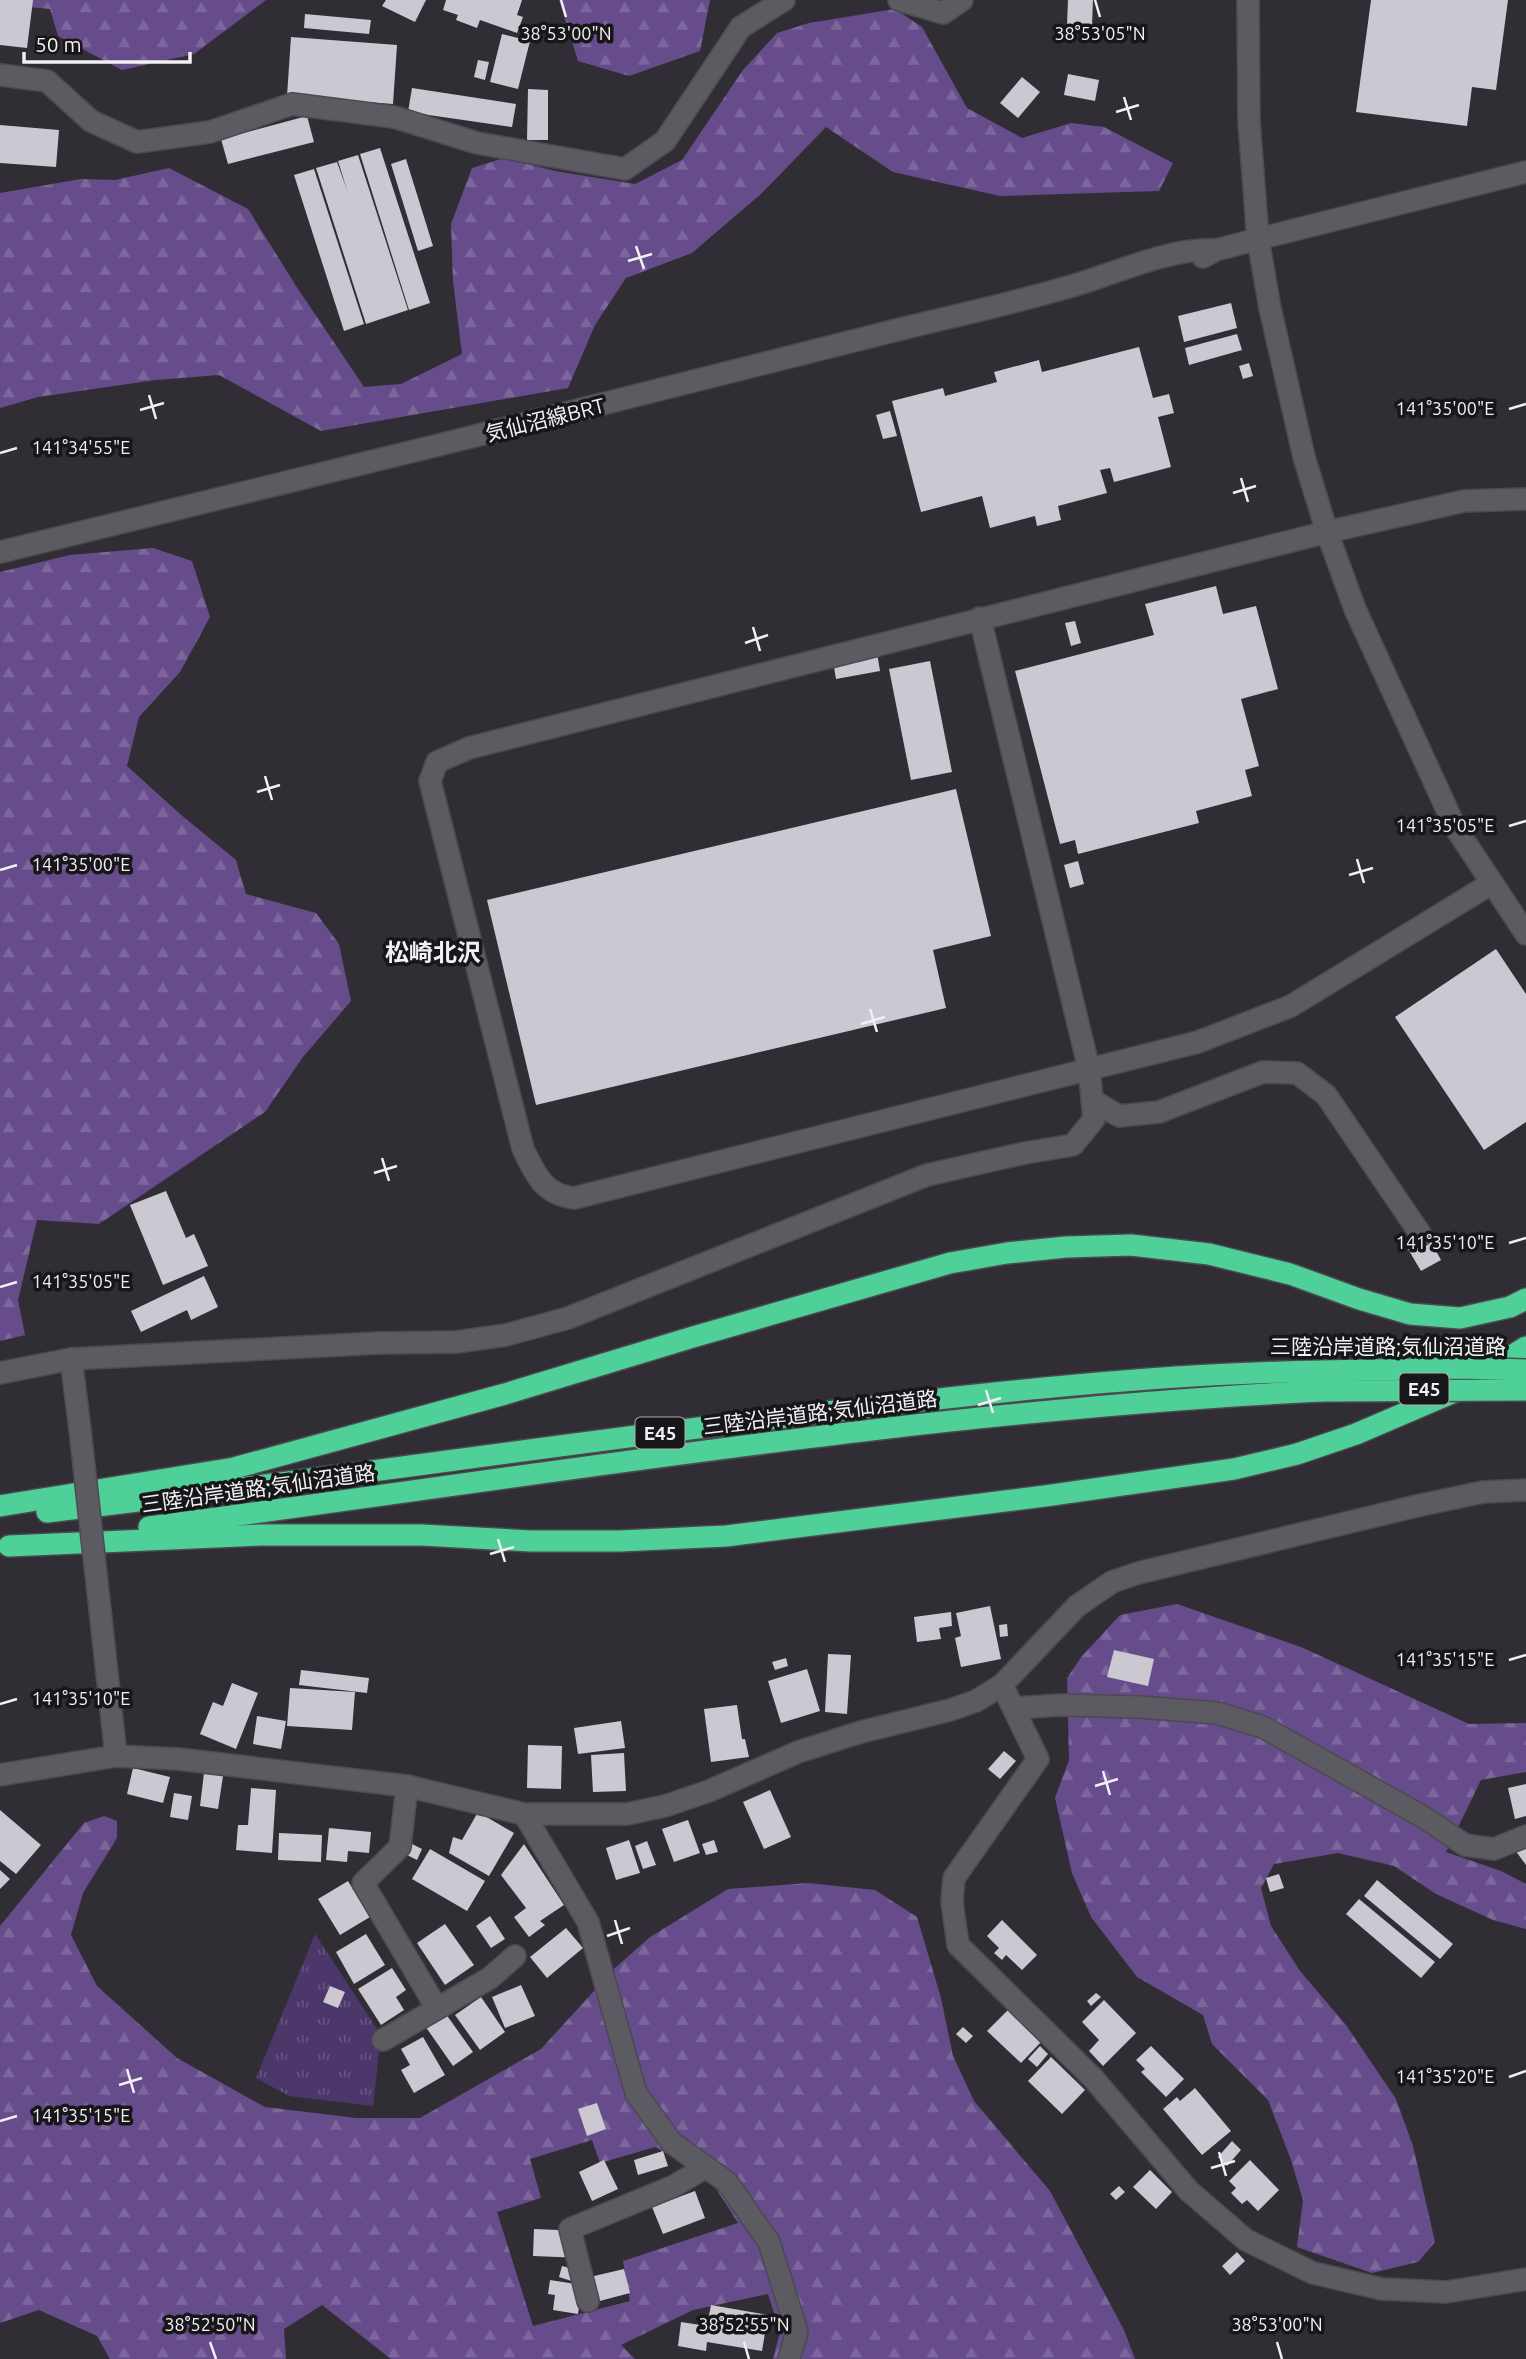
<svg xmlns="http://www.w3.org/2000/svg" width="1526" height="2359" font-family="Ubuntu,'Noto Sans JP',sans-serif">
  <style>
    .grass { fill: url(#grass-tufts) }
    .forest { fill: url(#forest-firs); fill-rule: evenodd }
    .building { fill: #cbc8d1 }
    .lines { fill: none; stroke-linecap: round; stroke-linejoin: round }
    .minor-casing { stroke: #4c4a50; stroke-width: 24 }
    .highway-casing { stroke: #4c4a50; stroke-width: 24 }
    .minor { stroke: #5d5b62; stroke-width: 21 }
    .highway { stroke: #4ed098; stroke-width: 21 }
    .minor-bridge-casing { stroke: #4c4a50; stroke-width: 24; stroke-linecap: butt }
    .highway-bridge-casing { stroke: #4c4a50; stroke-width: 24; stroke-linecap: butt }
    .minor-bridge { stroke: #5d5b62; stroke-width: 21 }
    .highway-bridge { stroke: #4ed098; stroke-width: 21 }
    .ticks { fill: none; stroke: #f1f0f4; stroke-width: 2.5 }
    .labels { text-anchor: middle; dominant-baseline: central; stroke-width: 7; stroke-linejoin: round; paint-order: stroke }
    .shield { fill: #171619; stroke: #b0afb2; stroke-width: 2 }
    .shield-label { font-size: 19px; font-weight: bold; fill: #f1f0f4 }
    .street-label { font-size: 21px; fill: #f1f0f4; stroke: #171619 }
    .quarter-label { font-size: 24px; font-weight: bold; fill: #f1f0f4; stroke: #171619 }
    .ticks-label { font-size: 18px; text-anchor: middle; fill: #f1f0f4; stroke: #171619; stroke-width: 7; stroke-linejoin: round; paint-order: stroke }
  </style>
  <defs>
    <pattern id="grass-tufts" width="24" height="20" patternUnits="userSpaceOnUse" patternTransform="scale(1.75)"><rect width="24" height="20" fill="#4c376a"/><path d="M3 7l-1-3M5 7V3M7 7l1-3M15 17l-1-3M17 17v-4M19 17l1-3" fill="none" stroke="#665480"/></pattern>
    <pattern id="forest-firs" width="22" height="20" patternUnits="userSpaceOnUse" patternTransform="scale(1.75)"><rect width="22" height="20" fill="#664c8b"/><path d="M5 1l3.5 6h-7zM16 11l3.5 6h-7z" fill="#7c669c"/></pattern>
  </defs>
  <rect width="100%" height="100%" fill="#302e34"/>
  <polygon class="grass" points="315,1934 381,2035 373,2106 289,2096 256,2078"/>
  <g class="forest">
    <polygon points="0,0 266,0 194,54 122,70 58,36 50,9 7,5"/>
    <polygon points="559,0 710,0 700,51 629,76 578,61"/>
    <polygon points="895,9 922,27 967,108 1022,138 1071,123 1104,127 1173,163 1159,191 1000,196 893,172 826,127 762,193 692,253 626,278 595,325 568,388 321,431 219,375 156,380 38,397 0,408 0,193 81,179 115,180 169,168 248,209 296,286 364,387 401,384 462,354 453,281 451,224 472,168 504,158 555,171 635,184 682,160 743,70 777,33 809,23"/>
    <polygon points="153,548 192,561 210,617 180,672 139,717 127,766 180,814 236,860 246,894 316,913 339,944 351,1001 303,1057 265,1112 99,1224 37,1220 18,1300 25,1335 0,1341 0,572 70,555"/>
    <polygon points="1177,1604 1301,1647 1469,1724 1526,1723 1526,1772 1481,1780 1446,1852 1501,1871 1526,1884 1526,1929 1493,1920 1436,1894 1394,1866 1338,1853 1274,1864 1261,1888 1271,1926 1300,1971 1346,2025 1396,2099 1413,2146 1435,2242 1418,2262 1372,2273 1297,2247 1303,2200 1291,2160 1268,2100 1212,2044 1203,2015 1137,1977 1091,1917 1072,1873 1055,1798 1069,1760 1067,1678 1082,1656 1120,1615"/>
    <path d="M104,1816L117,1821V1838L83,1893L71,1935L97,1986L177,2058L265,2107L356,2118H420L541,2049L615,1968L650,1937L728,1889L808,1883L875,1890L917,1917L941,1998L953,2056L974,2101L1050,2191L1124,2330L1135,2359H773L780,2332L768,2294L693,2310L621,2345L635,2359H391L322,2305L284,2329L286,2359H110L97,2336L39,2310L0,2323V1926L84,1823ZM592,2140L600,2163L655,2147L710,2179L738,2223L623,2261L630,2301L533,2326L497,2212L541,2198L530,2159Z"/>
  </g>
  <g class="building">
    <polygon points="0,0 33,0 27,48 0,45"/>
    <polygon points="386,0 426,0 415,22 382,6"/>
    <polygon points="446,0 522,0 517,15 523,17 517,33 480,20 477,28 456,20 458,15 443,10"/>
    <polygon points="1068,0 1093,0 1092,26 1067,25"/>
    <polygon points="1371,0 1508,0 1496,90 1472,87 1467,126 1356,112"/>
    <polygon points="305,14 371,20 369,34 304,28"/>
    <polygon points="502,34 530,41 518,89 490,82"/>
    <polygon points="291,37 397,45 393,104 287,96"/>
    <polygon points="478,60 489,62 485,80 474,77"/>
    <polygon points="1068,74 1099,80 1095,101 1064,95"/>
    <polygon points="1022,77 1040,92 1018,118 1000,103"/>
    <polygon points="412,88 516,104 512,127 408,112"/>
    <polygon points="528,89 548,90 548,140 527,140"/>
    <polygon points="307,116 314,142 228,164 221,139"/>
    <polygon points="0,125 59,130 56,167 0,163"/>
    <polygon points="380,148 430,303 409,310 360,154"/>
    <polygon points="358,155 408,310 366,324 316,168 337,162 347,190 338,161"/>
    <polygon points="406,159 433,246 418,251 391,164"/>
    <polygon points="314,169 364,324 344,331 294,175"/>
    <polygon points="1231,303 1237,328 1184,342 1178,316"/>
    <polygon points="1237,334 1242,350 1189,365 1185,348"/>
    <polygon points="1139,347 1153,398 1169,394 1174,413 1158,417 1171,467 1114,482 1110,468 1100,470 1107,493 1058,506 1061,520 1037,526 1035,516 990,528 982,496 921,512 892,401 943,388 945,396 997,382 994,372 1039,360 1042,372"/>
    <polygon points="1249,363 1253,376 1243,379 1239,366"/>
    <polygon points="890,411 897,436 883,439 876,415"/>
    <polygon points="1216,586 1223,614 1256,606 1278,689 1241,699 1259,766 1245,770 1252,796 1196,811 1199,823 1078,854 1075,840 1060,844 1015,671 1154,635 1145,604"/>
    <polygon points="1075,621 1081,643 1071,646 1065,623"/>
    <polygon points="877,653 880,671 836,679 833,661"/>
    <polygon points="930,661 952,772 911,780 889,669"/>
    <polygon points="956,789 991,936 933,950 946,1008 536,1105 487,900"/>
    <polygon points="1078,861 1084,884 1070,888 1064,865"/>
    <polygon points="1496,949 1526,994 1526,1122 1484,1150 1395,1017"/>
    <polygon points="166,1191 186,1238 194,1234 208,1266 163,1285 130,1205"/>
    <polygon points="1429,1238 1441,1260 1421,1271 1408,1249"/>
    <polygon points="204,1276 218,1307 191,1320 187,1310 141,1332 131,1311"/>
    <polygon points="990,1606 1001,1659 961,1667 955,1638 961,1636 956,1613"/>
    <polygon points="951,1612 952,1626 939,1628 941,1639 917,1642 914,1617"/>
    <polygon points="1007,1624 1008,1636 1000,1637 999,1625"/>
    <polygon points="1114,1650 1154,1659 1148,1686 1107,1677"/>
    <polygon points="828,1654 851,1655 847,1714 825,1712"/>
    <polygon points="786,1658 788,1666 775,1670 772,1662"/>
    <polygon points="807,1669 820,1711 781,1723 768,1681"/>
    <polygon points="301,1670 369,1678 367,1693 299,1685"/>
    <polygon points="232,1683 258,1693 236,1749 200,1734 213,1702 223,1706"/>
    <polygon points="290,1688 355,1692 352,1730 287,1726"/>
    <polygon points="737,1705 742,1739 745,1739 749,1757 711,1762 704,1709"/>
    <polygon points="257,1716 286,1721 281,1749 253,1744"/>
    <polygon points="621,1721 625,1748 578,1754 574,1728"/>
    <polygon points="528,1745 562,1746 561,1789 527,1788"/>
    <polygon points="1004,1751 1016,1761 1000,1779 988,1769"/>
    <polygon points="624,1753 626,1791 593,1792 591,1755"/>
    <polygon points="133,1768 170,1777 163,1803 127,1794"/>
    <polygon points="204,1773 223,1776 218,1809 200,1806"/>
    <polygon points="1526,1784 1526,1816 1515,1819 1508,1788"/>
    <polygon points="251,1788 276,1790 272,1853 236,1850 238,1825 248,1825"/>
    <polygon points="770,1790 791,1837 764,1849 743,1802"/>
    <polygon points="174,1793 192,1796 188,1820 170,1817"/>
    <polygon points="0,1810 41,1845 16,1874 0,1861"/>
    <polygon points="478,1812 514,1833 489,1876 449,1853 453,1837 462,1840"/>
    <polygon points="688,1820 700,1853 674,1862 662,1829"/>
    <polygon points="329,1828 371,1832 369,1853 348,1851 347,1862 326,1860"/>
    <polygon points="279,1833 322,1835 321,1862 278,1860"/>
    <polygon points="629,1840 640,1873 616,1880 606,1848"/>
    <polygon points="714,1840 718,1852 706,1855 702,1844"/>
    <polygon points="647,1841 656,1865 643,1869 635,1846"/>
    <polygon points="410,1843 422,1849 417,1860 405,1854"/>
    <polygon points="524,1844 564,1905 540,1921 545,1925 529,1937 514,1917 526,1908 501,1875"/>
    <polygon points="1526,1844 1526,1865 1515,1850"/>
    <polygon points="430,1849 485,1881 467,1911 412,1879"/>
    <polygon points="0,1870 10,1879 0,1889"/>
    <polygon points="1279,1874 1284,1888 1270,1892 1266,1878"/>
    <polygon points="1377,1880 1453,1944 1440,1959 1364,1896"/>
    <polygon points="348,1881 370,1917 340,1935 318,1899"/>
    <polygon points="1359,1899 1435,1962 1421,1978 1346,1914"/>
    <polygon points="490,1916 505,1939 491,1948 476,1926"/>
    <polygon points="1002,1920 1037,1955 1022,1970 1006,1955 1002,1960 994,1953 999,1948 987,1936"/>
    <polygon points="445,1924 474,1965 445,1985 417,1943"/>
    <polygon points="566,1928 583,1948 547,1978 530,1957"/>
    <polygon points="366,1934 385,1965 354,1984 336,1952"/>
    <polygon points="392,1968 406,1990 396,1997 404,2010 381,2025 358,1989"/>
    <polygon points="521,1985 535,2016 505,2028 492,1997"/>
    <polygon points="330,1986 345,1992 338,2008 323,2002"/>
    <polygon points="1096,1993 1101,1997 1091,2006 1087,2001"/>
    <polygon points="481,1997 505,2032 480,2050 455,2015"/>
    <polygon points="1104,2000 1136,2033 1103,2066 1089,2051 1099,2040 1082,2022"/>
    <polygon points="443,2010 473,2052 453,2066 423,2023"/>
    <polygon points="1008,2010 1041,2042 1021,2063 987,2031"/>
    <polygon points="963,2027 973,2036 966,2043 956,2034"/>
    <polygon points="423,2037 445,2075 414,2093 401,2070 410,2065 401,2049"/>
    <polygon points="1040,2046 1048,2054 1037,2067 1028,2059"/>
    <polygon points="1151,2046 1184,2079 1166,2097 1141,2072 1145,2069 1136,2060"/>
    <polygon points="1051,2057 1085,2090 1062,2114 1028,2081"/>
    <polygon points="1195,2088 1231,2131 1202,2155 1163,2109 1177,2097 1180,2101"/>
    <polygon points="597,2103 606,2129 587,2136 578,2109"/>
    <polygon points="1232,2141 1241,2150 1227,2166 1218,2157"/>
    <polygon points="663,2151 668,2166 638,2175 634,2160"/>
    <polygon points="604,2160 618,2189 592,2201 579,2172"/>
    <polygon points="1250,2160 1279,2190 1258,2211 1247,2200 1242,2204 1231,2193 1236,2188 1229,2181"/>
    <polygon points="1150,2170 1172,2192 1156,2209 1133,2187"/>
    <polygon points="1119,2186 1125,2192 1116,2200 1110,2194"/>
    <polygon points="695,2191 705,2218 663,2234 652,2207"/>
    <polygon points="534,2229 583,2231 582,2258 533,2256"/>
    <polygon points="1237,2252 1245,2261 1230,2275 1222,2266"/>
    <polygon points="562,2266 582,2271 578,2283 559,2277"/>
    <polygon points="624,2269 630,2293 596,2302 590,2277"/>
    <polygon points="550,2280 582,2285 578,2314 553,2310 555,2295 548,2294"/>
    <polygon points="711,2305 768,2315 762,2351 707,2342 706,2351 678,2346 681,2322 707,2326"/>
  </g>
  <g class="lines">
    <defs>
      <g id="minor">
        <polyline points="899,0 943,13 962,0"/>
        <polyline points="1248,0 1249,122 1258,239 1270,308 1304,457 1327,532 1355,609 1455,827 1526,934"/>
        <polyline points="0,75 47,81 91,121 137,142 210,132 292,104 394,117 477,143 625,169 665,141 741,27 784,0"/>
        <polyline points="1203,257 1216,250 1258,239 1526,172"/>
        <path d="M0,552C302,479 604,405 905,328C966,313 1028,300 1088,281C1128,268 1173,248 1216,250"/>
        <path d="M1492,883L1291,1006L1198,1042L574,1198C543,1194 536,1175 523,1149L430,781L437,762L469,748L1327,532L1464,501L1526,499"/>
        <polyline points="1092,1100 1119,1116 1159,1112 1263,1072 1297,1073 1326,1095 1421,1235"/>
        <polyline points="71,1359 79,1421"/>
        <polyline points="0,1373 71,1359 379,1343 456,1342 506,1335 568,1318 927,1175 1025,1153 1073,1145 1094,1119 1089,1069 980,618"/>
        <polyline points="104,1646 116,1756"/>
        <polyline points="1002,1685 1038,1759 954,1878 952,1902 958,1945 1093,2078 1189,2191 1246,2240 1313,2273 1382,2289 1446,2292 1526,2279"/>
        <polyline points="1014,1708 1061,1705 1140,1707 1217,1713 1263,1727 1425,1818 1465,1845 1494,1849 1526,1836"/>
        <polyline points="0,1775 116,1756 178,1759 407,1786 524,1814 627,1814 665,1806 709,1791 798,1752 861,1732 950,1710 976,1701 1002,1685 1077,1606 1112,1582 1138,1573 1421,1505 1483,1492 1526,1490"/>
        <polyline points="407,1786 400,1847 363,1883 436,2007"/>
        <polyline points="524,1814 588,1922 636,2093 672,2143 727,2182 769,2242 797,2332 789,2359"/>
        <polyline points="383,2040 490,1978 515,1956"/>
        <polyline points="588,2301 570,2229 674,2186 706,2167"/>
      </g>
      <g id="highway">
        <polyline points="0,1506 234,1468 505,1394 693,1337 950,1263 1007,1253 1066,1247 1131,1245 1209,1254 1290,1274 1359,1299 1410,1314 1460,1318 1510,1307 1526,1299"/>
        <path d="M47,1512C308,1482 567,1443 827,1412C992,1392 1156,1374 1322,1371"/>
        <path d="M149,1527C539,1476 928,1410 1322,1391"/>
        <polyline points="9,1546 262,1535 422,1535 530,1541 620,1541 726,1536 1045,1496 1234,1469 1297,1454 1356,1434 1454,1392 1526,1347"/>
      </g>
    </defs>
    <use href="#minor" class="minor-casing"/>
    <use href="#highway" class="highway-casing"/>
    <use href="#minor" class="minor"/>
    <use href="#highway" class="highway"/>
    <defs>
      <polyline id="minor-bridge" points="79,1421 104,1646"/>
      <g id="highway-bridge">
        <polyline points="1322,1371 1461,1368 1526,1370"/>
        <polyline points="1322,1391 1526,1390"/>
      </g>
    </defs>
    <use href="#minor-bridge" class="minor-bridge-casing"/>
    <use href="#highway-bridge" class="highway-bridge-casing"/>
    <use href="#minor-bridge" class="minor-bridge"/>
    <use href="#highway-bridge" class="highway-bridge"/>
  </g>
  <path class="ticks" d="M561,0L566,17M1095,0L1100,17M1124,97L1131,120M1116,112L1139,105M636,246L644,269M628,261L652,254M149,395L156,419M1509,409L1526,404M140,410L164,403M0,453L17,448M1241,478L1248,502M1233,493L1256,486M753,627L760,651M745,643L768,635M265,776L272,800M257,792L280,785M1509,826L1526,821M1357,859L1364,883M0,870L17,865M1349,875L1373,868M870,1009L877,1032M861,1024L885,1017M382,1158L389,1181M374,1173L397,1166M1509,1243L1526,1238M0,1287L17,1282M986,1390L993,1413M978,1405L1001,1398M498,1539L505,1562M490,1554L514,1547M1509,1660L1526,1655M0,1704L17,1699M1103,1771L1110,1795M1095,1786L1118,1779M615,1920L622,1944M607,1936L630,1928M127,2069L134,2093M1509,2077L1526,2071M119,2085L142,2078M0,2121L17,2116M1219,2152L1226,2176M1211,2168L1235,2161M210,2342L216,2359M744,2342L749,2359M1277,2342L1282,2359"/>
  <g class="labels">
    <g class="shield">
      <rect x="1399.5" y="1373.5" width="49" height="31" rx="5"/>
      <rect x="635.5" y="1417.5" width="49" height="31" rx="5"/>
    </g>
    <g class="shield-label">
      <text x="1424" y="1389">E45</text>
      <text x="660" y="1433">E45</text>
    </g>
    <g class="street-label">
      <text transform="translate(545 419) rotate(-14)">気仙沼線BRT</text>
      <text x="1388" y="1346">三陸沿岸道路;気仙沼道路</text>
      <text transform="translate(820 1412) rotate(-7)">三陸沿岸道路;気仙沼道路</text>
      <text transform="translate(258 1488) rotate(-8)">三陸沿岸道路;気仙沼道路</text>
    </g>
    <g class="quarter-label">
      <text x="433" y="952">松崎北沢</text>
    </g>
  </g>
  <g class="ticks-label">
    <text x="566" y="40">38°53'00"N</text>
    <text x="1100" y="40">38°53'05"N</text>
    <text x="1445" y="415">141°35'00"E</text>
    <text x="81" y="454">141°34'55"E</text>
    <text x="1445" y="832">141°35'05"E</text>
    <text x="81" y="871">141°35'00"E</text>
    <text x="1445" y="1249">141°35'10"E</text>
    <text x="81" y="1288">141°35'05"E</text>
    <text x="1445" y="1666">141°35'15"E</text>
    <text x="81" y="1705">141°35'10"E</text>
    <text x="1445" y="2083">141°35'20"E</text>
    <text x="81" y="2122">141°35'15"E</text>
    <text x="210" y="2331">38°52'50"N</text>
    <text x="744" y="2331">38°52'55"N</text>
    <text x="1277" y="2331">38°53'00"N</text>
  </g>
  <path d="M24 52v10h166v-10" fill="none" stroke="#f1f0f4" stroke-width="3.5"/>
  <text x="35" y="52" font-size="21" fill="#f1f0f4" stroke="#171619" stroke-width="5" paint-order="stroke">50 m</text>
</svg>
